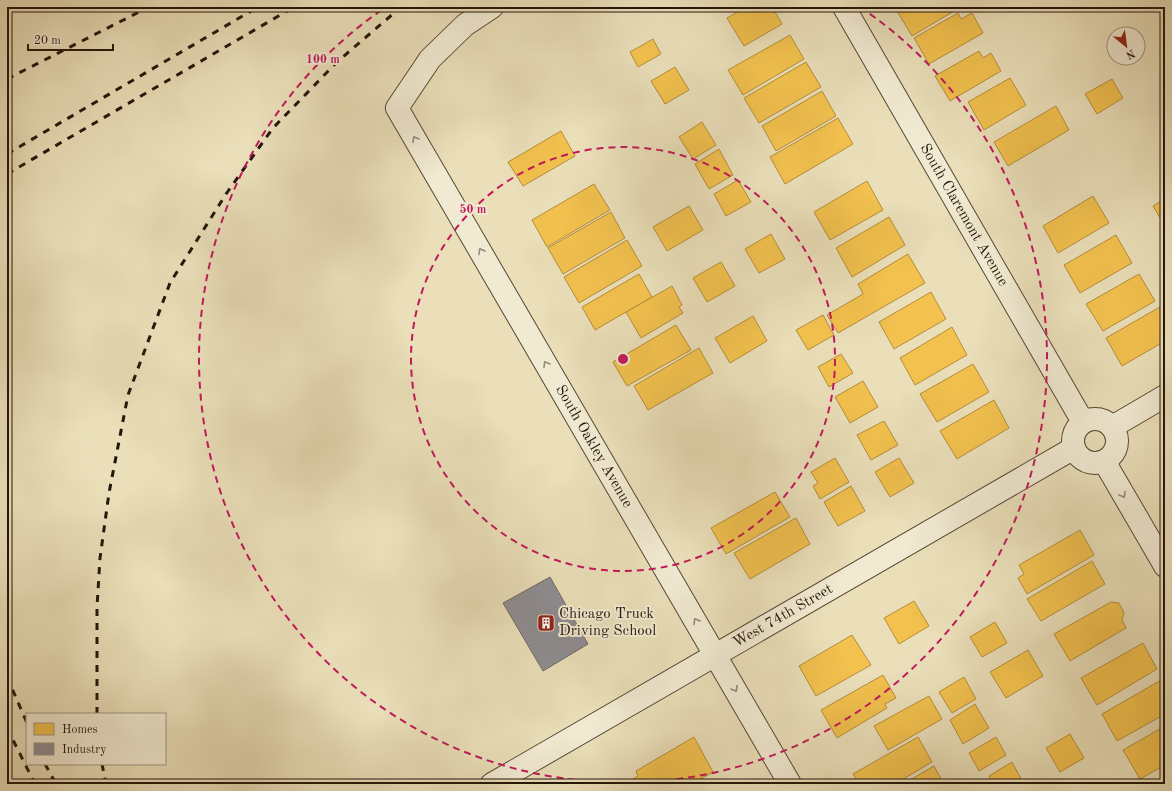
<svg xmlns="http://www.w3.org/2000/svg" width="1172" height="791" font-family="'Old Standard TT',serif">
  <style>
    .homes { fill: #f2c14e; stroke: #b48d3a }
    .industry { fill: #8d8d92; stroke: #6e696a }
    .lines { fill: none; stroke-linecap: round; stroke-linejoin: round }
    .minor-casing { stroke: #564836; stroke-width: 24 }
    .minor { stroke: #f1ead2; stroke-width: 22 }
    .rail { stroke: #25150b; stroke-width: 3; stroke-dasharray: 7 7; stroke-linecap: butt }
    .oneway { stroke: #958a78 }
    .ring { fill: none; stroke: #c2185b; stroke-width: 2; stroke-dasharray: 7 5 }
    .labels { text-anchor: middle; dominant-baseline: central; stroke-width: 4; stroke-linejoin: round; paint-order: stroke }
    .street-label { font-size: 15px; fill: #25150b; stroke: #f1ead2 }
    .poi-label { font-size: 15px; fill: #25150b; stroke: #f1ead2; text-anchor: start }
    .centre { fill: #c2185b; stroke: #f1ead2; stroke-width: 2 }
    .ring-label { font-size: 12px; text-anchor: middle; font-weight: bold; fill: #c2185b; stroke: #f1ead2; stroke-width: 4; stroke-linejoin: round; paint-order: stroke }
  </style>
  <rect width="100%" height="100%" fill="#eadfb9"/>
  <filter id="stains"><feTurbulence type="fractalNoise" baseFrequency=".005" numOctaves="4"/><feColorMatrix values="0 0 0 0 .2 0 0 0 0 .09 0 0 0 0 .02 0 0 0 .5 -.17"/></filter>
  <radialGradient id="worn" r=".72"><stop offset=".6" stop-color="#630" stop-opacity="0"/><stop offset="1" stop-color="#630" stop-opacity=".3"/></radialGradient>
  <g class="homes">
    <polygon points="746,7 772,7 782,24 744,46 727,18"/>
    <polygon points="904,7 961,7 912,36 897,11"/>
    <polygon points="958,13 961,19 972,13 983,33 929,64 914,38"/>
    <polygon points="790,35 804,59 743,95 728,70"/>
    <polygon points="653,39 661,54 638,67 630,52"/>
    <polygon points="979,51 983,58 991,53 1001,71 950,101 935,76"/>
    <polygon points="806,62 821,87 759,123 744,98"/>
    <polygon points="675,67 689,90 665,104 651,81"/>
    <polygon points="1010,78 1026,105 984,130 968,102"/>
    <polygon points="1112,79 1123,98 1097,114 1085,94"/>
    <polygon points="822,91 836,116 776,151 762,126"/>
    <polygon points="1056,106 1069,130 1008,166 994,142"/>
    <polygon points="838,118 853,144 785,184 770,157"/>
    <polygon points="702,122 716,145 693,159 679,137"/>
    <polygon points="561,131 575,156 523,186 508,162"/>
    <polygon points="719,149 733,175 709,189 695,164"/>
    <polygon points="738,180 751,202 726,216 714,194"/>
    <polygon points="867,181 883,210 830,240 814,212"/>
    <polygon points="594,184 610,210 547,247 532,220"/>
    <polygon points="1093,196 1109,223 1058,253 1043,226"/>
    <polygon points="1165,199 1165,226 1153,206"/>
    <polygon points="689,206 703,230 667,251 653,227"/>
    <polygon points="611,212 625,238 563,274 548,248"/>
    <polygon points="889,217 905,245 852,277 836,248"/>
    <polygon points="771,234 785,259 759,273 745,249"/>
    <polygon points="1116,235 1132,263 1080,293 1064,265"/>
    <polygon points="627,240 642,266 579,303 564,277"/>
    <polygon points="908,254 925,283 838,333 827,315 863,294 858,284"/>
    <polygon points="721,262 735,286 707,302 693,278"/>
    <polygon points="639,274 652,297 595,330 582,307"/>
    <polygon points="1139,274 1155,301 1103,331 1086,304"/>
    <polygon points="672,286 682,305 679,307 683,313 641,338 626,312"/>
    <polygon points="931,292 946,319 894,349 879,322"/>
    <polygon points="1165,304 1165,341 1122,366 1106,338"/>
    <polygon points="823,315 834,335 808,350 796,330"/>
    <polygon points="753,316 767,341 730,363 715,338"/>
    <polygon points="676,325 691,350 627,386 613,362"/>
    <polygon points="952,327 967,355 915,385 900,358"/>
    <polygon points="699,348 713,373 648,410 634,386"/>
    <polygon points="841,354 853,373 829,387 818,367"/>
    <polygon points="973,364 989,392 937,422 920,394"/>
    <polygon points="863,381 878,407 850,423 835,397"/>
    <polygon points="994,400 1009,428 957,459 940,431"/>
    <polygon points="884,421 898,445 871,460 857,435"/>
    <polygon points="835,458 849,482 820,499 813,486 818,483 811,472"/>
    <polygon points="899,458 914,483 890,497 875,472"/>
    <polygon points="851,486 865,511 838,526 824,502"/>
    <polygon points="775,492 790,517 726,554 711,528"/>
    <polygon points="796,518 810,544 750,579 734,553"/>
    <polygon points="1080,530 1094,555 1027,594 1018,578 1024,574 1019,565"/>
    <polygon points="1092,561 1105,584 1041,621 1027,599"/>
    <polygon points="914,601 929,626 899,644 884,618"/>
    <polygon points="1111,602 1119,603 1124,613 1122,620 1126,628 1070,661 1054,634"/>
    <polygon points="995,622 1007,643 982,657 970,637"/>
    <polygon points="852,635 871,665 816,696 799,666"/>
    <polygon points="1143,643 1157,669 1097,705 1081,678"/>
    <polygon points="1028,650 1043,676 1006,698 990,672"/>
    <polygon points="883,675 896,698 885,704 887,708 837,738 821,710"/>
    <polygon points="964,677 976,699 952,713 939,692"/>
    <polygon points="1163,679 1165,682 1165,714 1117,741 1102,714"/>
    <polygon points="929,696 942,719 888,750 874,726"/>
    <polygon points="975,704 989,728 963,744 950,720"/>
    <polygon points="1165,726 1165,765 1140,779 1123,750"/>
    <polygon points="1070,734 1084,758 1060,772 1046,748"/>
    <polygon points="694,737 713,772 692,784 625,784 638,776 636,771"/>
    <polygon points="918,737 932,762 895,784 859,784 853,774"/>
    <polygon points="996,737 1006,755 979,771 969,753"/>
    <polygon points="1012,762 1024,784 993,784 989,776"/>
    <polygon points="934,766 944,784 903,784"/>
    <polygon points="1165,776 1165,784 1151,784"/>
    <polygon points="1088,779 1091,784 1079,784"/>
  </g>
  <polygon class="industry" points="550,577 588,644 543,671 503,603"/>
  <g class="lines">
    <defs>
      <g id="minor">
        <path id="s1" d="M492,7L465,25L430,59L397,108L790,784"/>
        <path id="s2" d="M844,7L1083,422"/>
        <circle cx="1095" cy="441" r="22"/>
        <polyline points="1112,427 1165,396"/>
        <polyline points="1104,461 1165,566"/>
        <path id="s3" d="M492,784L1074,448"/>
      </g>
    </defs>
    <use href="#minor" class="minor-casing"/>
    <use href="#minor" class="minor"/>
    <g class="rail">
      <polyline points="7,79 149,7"/>
      <polyline points="7,154 258,7"/>
      <polyline points="7,174 294,7"/>
      <polyline points="7,677 27,723"/>
      <polyline points="97,714 97,607 100,558 109,493 128,395 170,283 226,194 273,128 337,62 401,7"/>
      <polyline points="7,728 35,784"/>
      <polyline points="45,764 56,784"/>
      <polyline points="102,764 106,784"/>
    </g>
  </g>
  <defs><path id="oneway-chevron" d="M-2-3.5L2.5 0L-2 3.5" fill="none" stroke-width="1.6" stroke-linecap="round" stroke-linejoin="round"/></defs>
  <g class="oneway">
    <use href="#oneway-chevron" transform="translate(415 139) rotate(-120)"/>
    <use href="#oneway-chevron" transform="translate(481 251) rotate(-120)"/>
    <use href="#oneway-chevron" transform="translate(546 364) rotate(-120)"/>
    <use href="#oneway-chevron" transform="translate(1123 495) rotate(60)"/>
    <use href="#oneway-chevron" transform="translate(696 621) rotate(-120)"/>
    <use href="#oneway-chevron" transform="translate(735 689) rotate(60)"/>
  </g>
  <g class="ring">
    <circle cx="623" cy="359" r="212"/>
    <path d="M860 7A424 424 0 1 1 386 7"/>
  </g>
  <defs>
    <symbol id="building-square" viewBox="-11 -11 22 22"><rect x="-9" y="-9" width="18" height="18" rx="4" fill="#8f2418" stroke="#f1ead2"/><path d="M-4-6H4V6H1V3H-1V6H-4ZM-2.5-4.3h1.7v1.8h-1.7ZM.8-4.3h1.7v1.8H.8ZM-2.5-1h1.7V.8h-1.7ZM.8-1h1.7V.8H.8Z" fill="#fff"/></symbol>
  </defs>
  <g fill-rule="evenodd">
    <use href="#building-square" x="536" y="613" width="20" height="20"/>
  </g>
  <g class="labels">
    <g class="street-label">
      <text stroke="none"><textPath href="#s2" startOffset="240">South Claremont Avenue</textPath></text>
      <text stroke="none"><textPath href="#s1" startOffset="532">South Oakley Avenue</textPath></text>
      <text stroke="none"><textPath href="#s3" startOffset="336">West 74th Street</textPath></text>
    </g>
    <g class="poi-label">
      <text x="559" y="614">Chicago Truck<tspan x="559" dy="17">Driving School</tspan></text>
    </g>
  </g>
  <circle cx="623" cy="359" r="6" class="centre"/>
  <g class="ring-label">
    <text x="323" y="63">100 m</text>
    <text x="473" y="213">50 m</text>
  </g>
  <rect width="1172" height="791" fill="none" stroke="#eadfb9" stroke-width="24"/>
  <rect x="8" y="8" width="1156" height="775" fill="none" stroke="#25150b" stroke-width="2"/>
  <rect x="12" y="12" width="1148" height="767" fill="none" stroke="#25150b"/>
  <rect x="26" y="713" width="140" height="52" fill="#f1ead2" stroke="#9f9582"/>
  <rect x="34" y="723" width="20" height="12" fill="#f2c14e" stroke="#9f9582"/>
  <text x="62" y="733" font-size="12" fill="#25150b">Homes</text>
  <rect x="34" y="743" width="20" height="12" fill="#8d8d92" stroke="#9f9582"/>
  <text x="62" y="753" font-size="12" fill="#25150b">Industry</text>
  <g transform="translate(1126 46) rotate(151)"><circle r="19" fill="#f1ead2" stroke="#9f9582"/>
  <path d="M0-3L7 15L0 10L-7 15Z" fill="#8f2418"/>
  <text y="-6" font-size="11" font-weight="bold" text-anchor="middle" fill="#25150b">N</text>
  </g>
  <path d="M28 44v6h85v-6" fill="none" stroke="#25150b" stroke-width="2"/>
  <text x="34" y="44" font-size="12" fill="#25150b" stroke="#f1ead2" stroke-width="3" paint-order="stroke">20 m</text>
  <rect width="100%" height="100%" filter="url(#stains)"/>
  <rect width="100%" height="100%" fill="url(#worn)"/>
</svg>
